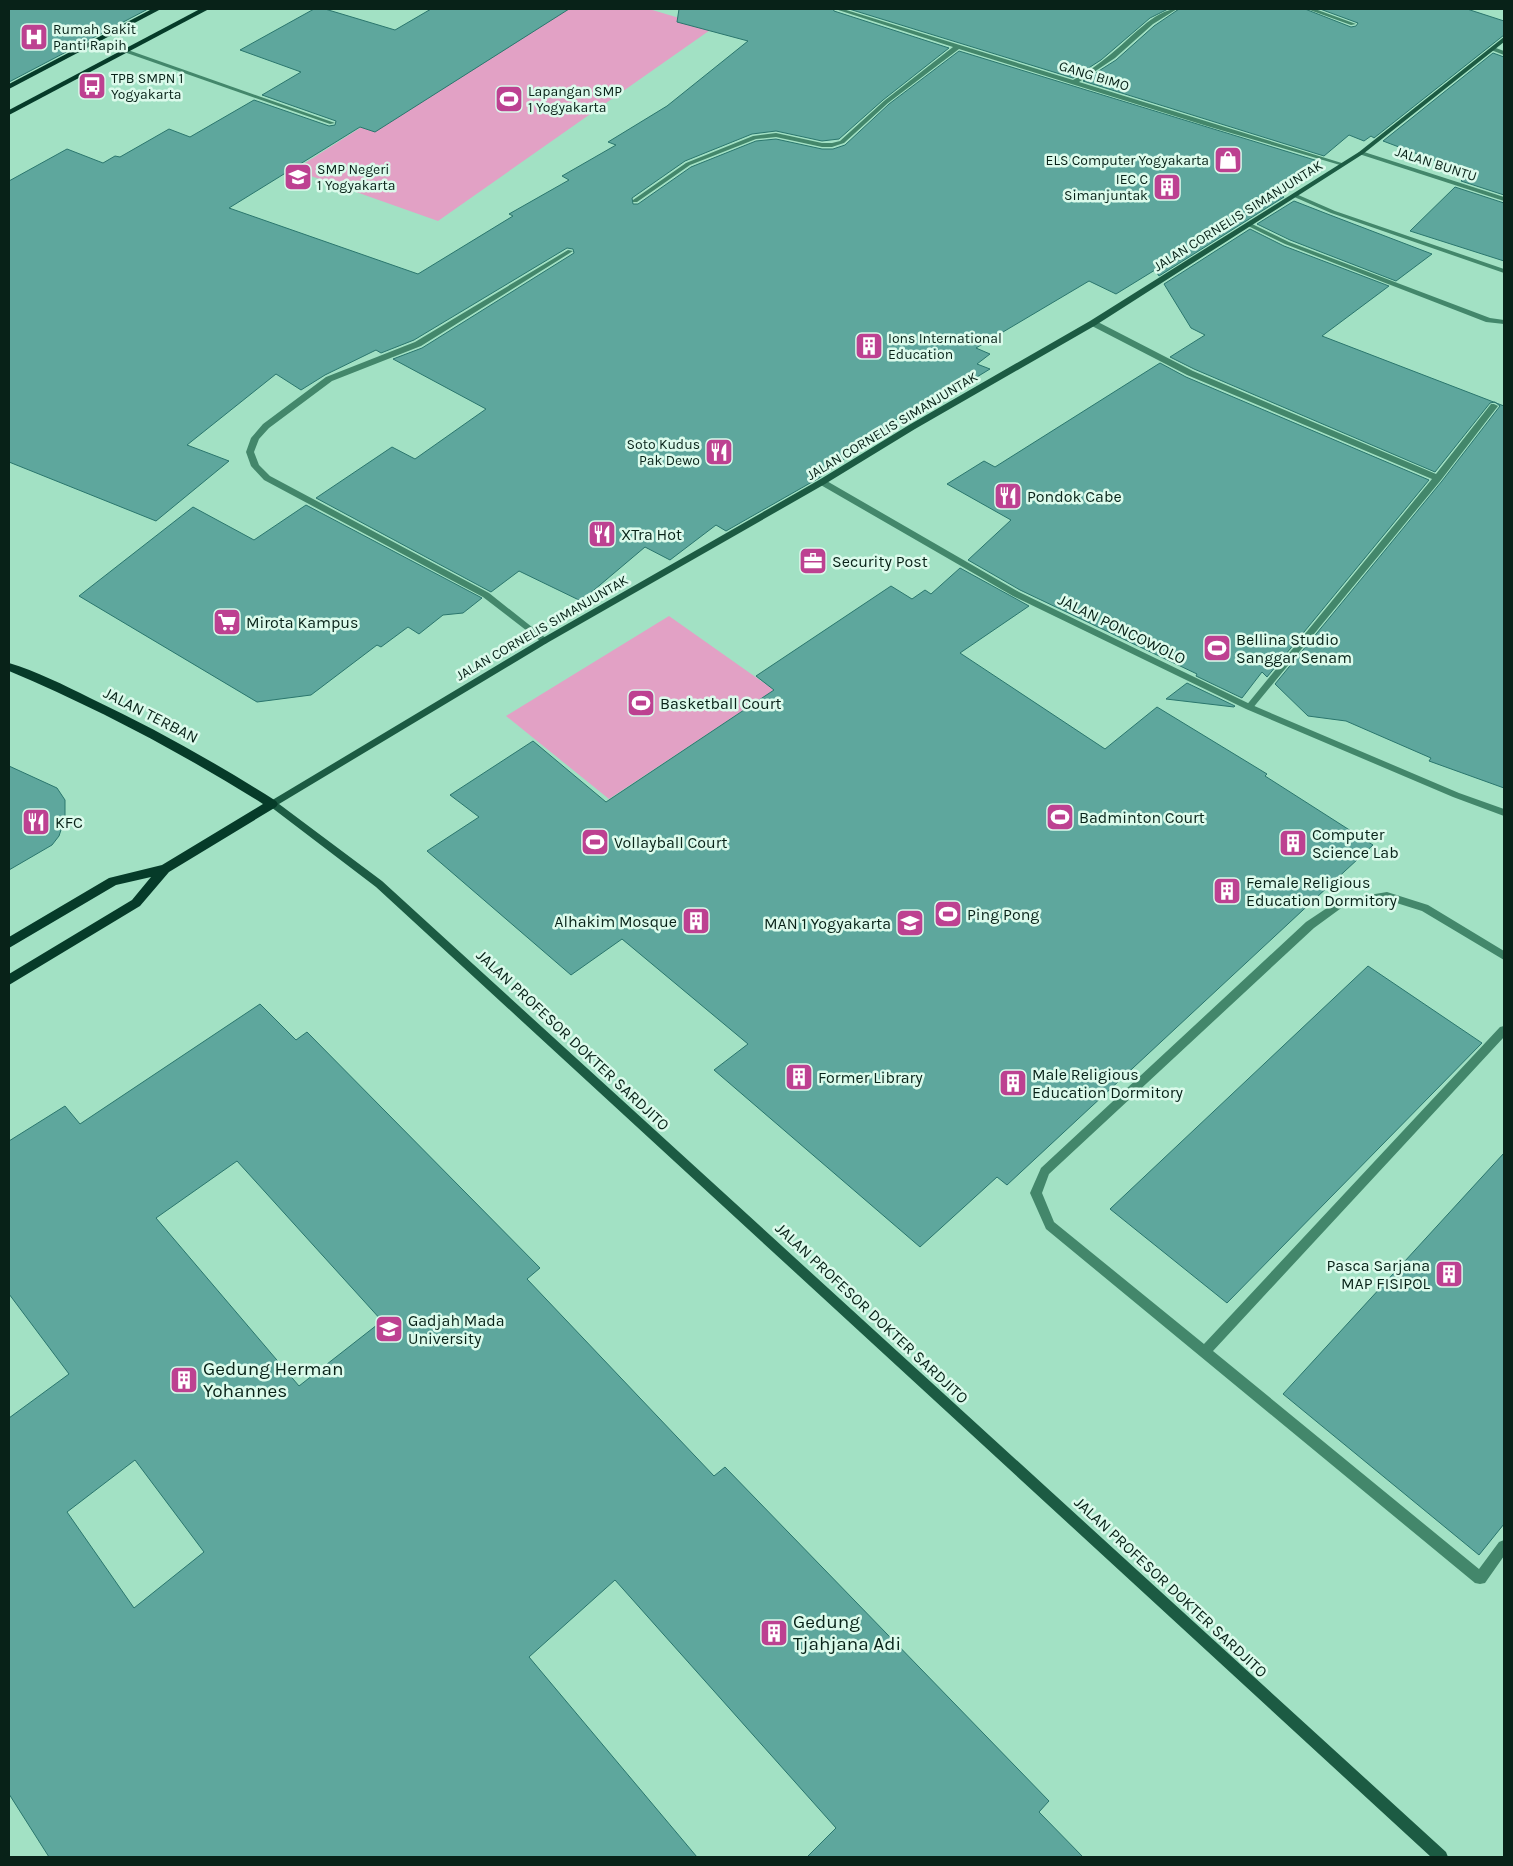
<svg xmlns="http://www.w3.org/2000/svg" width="1513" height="1866" font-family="Karla,sans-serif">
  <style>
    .green { fill: #e2a1c5 }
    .building { fill: #5ea79d; stroke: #2a766d; fill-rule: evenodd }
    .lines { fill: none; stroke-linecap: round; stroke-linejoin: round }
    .lane { fill: #43876b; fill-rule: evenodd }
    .street { fill: #43876b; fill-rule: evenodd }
    .secondary { fill: #1c5b43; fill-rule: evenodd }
    .primary { fill: #063b29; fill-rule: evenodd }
    .labels { text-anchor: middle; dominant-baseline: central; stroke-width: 5; stroke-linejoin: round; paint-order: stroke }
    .far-poi-label { font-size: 14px; fill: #082218; stroke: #dbfaeb; text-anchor: start }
    .far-street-label { font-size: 14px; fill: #082218; stroke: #dbfaeb }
    .poi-label { font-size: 16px; fill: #082218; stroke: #dbfaeb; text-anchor: start }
    .street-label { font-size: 16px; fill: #082218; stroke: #dbfaeb }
    .near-poi-label { font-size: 19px; fill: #082218; stroke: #dbfaeb; text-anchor: start }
  </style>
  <rect width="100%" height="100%" fill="#a2e1c4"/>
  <g class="green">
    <polygon points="547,9 649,9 713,28 438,221 294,170"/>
    <polygon points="669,616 774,690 609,799 506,716"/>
  </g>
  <g class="building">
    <polygon points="9,9 148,9 9,82"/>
    <polygon points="314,9 325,9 395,30 431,9 569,9 375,132 360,127 229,208 418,274 513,216 509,214 569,180 562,176 616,145 608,142 667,106 748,41 677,22 679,9 833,9 834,11 949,48 883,100 839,139 822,141 776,131 752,134 685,161 632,198 633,204 638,204 691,167 756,141 776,139 822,149 833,149 845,145 889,104 959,51 1318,161 1278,195 1284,197 1159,276 1155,270 1116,294 1089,281 976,348 990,354 977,364 990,369 916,414 909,410 819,478 726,531 716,525 670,560 645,547 581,601 519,571 491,592 316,498 392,447 415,459 486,409 393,359 422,348 574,253 573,249 567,248 414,340 381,353 376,350 325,375 301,390 276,374 187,445 229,461 156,521 9,462 9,181 67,149 103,163 115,156 120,157 169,129 190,137 254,100 329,126 335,125 336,121 262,95 301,72 240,50"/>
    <polygon points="849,9 1168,9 1150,18 1101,60 1073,78"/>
    <polygon points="1179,9 1305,9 1351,27 1356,26 1358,23 1320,9 1467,9 1504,21 1504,35 1374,138 1371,136 1364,141 1349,135 1324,156 1083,81 1116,60 1154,26"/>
    <polygon points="1493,53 1504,57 1504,195 1461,181 1468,173 1383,141"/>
    <polygon points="1455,187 1504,203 1504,261 1410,231"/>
    <polygon points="1294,201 1330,215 1432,254 1396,281 1290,240 1257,224"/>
    <polygon points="1250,229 1284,246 1389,286 1322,336 1504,406 1504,788 1429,761 1431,758 1346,721 1308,716 1275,684 1442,481 1500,406 1495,402 1490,403 1435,472 1194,369 1170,357 1205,335 1191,328 1164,284"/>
    <polygon points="1160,363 1186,377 1429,480 1267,677 1262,672 1242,698 1196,676 1197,674 1020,590 968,560 1011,520 947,484 984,461 995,467"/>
    <polygon points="306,505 482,598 463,613 443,615 419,634 408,627 381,647 377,645 311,695 257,702 79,596 193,507 254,540"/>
    <polygon points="960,568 1029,606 960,653 1105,749 1157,707 1267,774 1265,776 1373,845 1007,1185 997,1177 920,1247 714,1070 748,1044 622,939 571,975 427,851 479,817 450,795 533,741 606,802 774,690 756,676 891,586 912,599 925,590 931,594"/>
    <polygon points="1187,683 1235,706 1234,707 1166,699"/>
    <polygon points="9,766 57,788 65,800 65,818 59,836 52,845 9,870"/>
    <polygon points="1368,966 1482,1043 1227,1303 1110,1209"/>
    <path d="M260,1004L296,1040L307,1032L540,1268L527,1279L714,1476L725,1467L1049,1801L1039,1812L1083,1857H807L836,1828L615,1580L529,1657L697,1857H49L9,1794V1418L69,1374L9,1294V1141L65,1106L80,1124ZM237,1161L382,1321L299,1386L156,1218ZM135,1460L204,1552L134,1608L67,1512Z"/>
    <polygon points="1504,1153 1504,1524 1479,1555 1283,1394"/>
  </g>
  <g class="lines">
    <g class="lane">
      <polygon points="1493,47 1504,51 1504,55 1491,50 1491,48"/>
      <polygon points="124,50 128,50 335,123 330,124 124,52"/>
      <polygon points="1292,194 1296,194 1335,211 1504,269 1504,273 1331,213 1292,196"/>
      <polygon points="1246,223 1250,223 1289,242 1490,318 1504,320 1504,324 1486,322 1285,244 1246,225"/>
      <polygon points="1090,321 1096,321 1193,371 1436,474 1491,404 1494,404 1498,406 1441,480 1252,709 1249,710 1245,707 1432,479 1187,375 1090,325"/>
      <polygon points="1387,892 1428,905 1504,951 1504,960 1422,911 1387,900 1344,906 1314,928 1049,1174 1042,1193 1054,1222 1204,1344 1500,1027 1504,1026 1504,1037 1213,1351 1479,1569 1499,1542 1504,1540 1504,1556 1485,1583 1480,1584 1475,1583 1046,1229 1030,1193 1041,1168 1306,922 1339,900"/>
    </g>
    <g class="street">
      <path d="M835,9H843L1073,80C1086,73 1099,64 1111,54C1128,41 1155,9 1177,9L1153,24L1115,58L1079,82L1345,164L1340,165L1207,126L959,49L888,103L844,143L832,147H822L776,137L756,139L690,165L637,202H633V200L686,163L753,136L776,133L822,143H832L840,141L884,101L953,47Z"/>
      <polygon points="1307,9 1315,9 1356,24 1351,25"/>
      <polygon points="1361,151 1504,197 1504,201 1359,154 1358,153"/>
      <polygon points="568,250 573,251 421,346 332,381 269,428 259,439 254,452 259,465 270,476 489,593 547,639 548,641 547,643 544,644 483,597 264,480 251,466 246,452 251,438 263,424 326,377 415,342"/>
      <polygon points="819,480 825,480 1019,592 1252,705 1459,793 1504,809 1504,816 1453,797 1246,709 1013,596 819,484"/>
    </g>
    <polygon class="secondary" points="1504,37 1504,42 1363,154 1096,325 915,429 825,484 547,643 279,804 382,881 1446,1852 1448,1857 1431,1857 376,887 267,804 269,802 541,639 819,480 909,425 1090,321 1359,152"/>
    <g class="primary">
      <polygon points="152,9 161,9 9,89 9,84"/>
      <polygon points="200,9 209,9 9,115 9,110"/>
      <path d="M9,663C36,671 64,685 90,698C154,728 216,763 276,801L278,804L276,807L169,872L140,906L9,985V974L132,900L151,877L116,885L9,948V937L109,878L162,865L263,804C182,753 97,708 9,671Z"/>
    </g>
  </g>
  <defs>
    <symbol id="hospital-square" viewBox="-11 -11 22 22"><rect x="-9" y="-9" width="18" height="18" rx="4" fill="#bd4191" stroke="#dbfaeb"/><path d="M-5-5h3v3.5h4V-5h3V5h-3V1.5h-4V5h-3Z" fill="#fff"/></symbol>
    <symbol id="bus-square" viewBox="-11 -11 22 22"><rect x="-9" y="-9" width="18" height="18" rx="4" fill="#bd4191" stroke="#dbfaeb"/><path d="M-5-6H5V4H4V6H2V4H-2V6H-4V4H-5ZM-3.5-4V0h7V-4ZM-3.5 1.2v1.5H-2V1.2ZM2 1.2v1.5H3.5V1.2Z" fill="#fff"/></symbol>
    <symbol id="stadium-square" viewBox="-11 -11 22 22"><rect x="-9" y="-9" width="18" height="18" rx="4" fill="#bd4191" stroke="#dbfaeb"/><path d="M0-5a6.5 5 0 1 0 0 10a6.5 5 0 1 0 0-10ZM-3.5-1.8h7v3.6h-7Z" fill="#fff"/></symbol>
    <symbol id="shop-square" viewBox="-11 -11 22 22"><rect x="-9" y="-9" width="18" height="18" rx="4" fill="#bd4191" stroke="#dbfaeb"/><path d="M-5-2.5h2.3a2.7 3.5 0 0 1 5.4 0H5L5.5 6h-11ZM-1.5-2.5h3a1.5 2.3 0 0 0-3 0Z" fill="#fff"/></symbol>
    <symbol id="school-square" viewBox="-11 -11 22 22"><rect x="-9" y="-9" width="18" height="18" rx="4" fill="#bd4191" stroke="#dbfaeb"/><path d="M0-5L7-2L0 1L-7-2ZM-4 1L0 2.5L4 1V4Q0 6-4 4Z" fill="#fff"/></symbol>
    <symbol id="building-square" viewBox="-11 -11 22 22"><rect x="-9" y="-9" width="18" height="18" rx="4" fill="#bd4191" stroke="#dbfaeb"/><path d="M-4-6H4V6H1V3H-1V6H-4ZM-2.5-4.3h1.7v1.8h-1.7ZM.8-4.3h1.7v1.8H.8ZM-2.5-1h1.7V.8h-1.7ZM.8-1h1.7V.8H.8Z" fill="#fff"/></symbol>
    <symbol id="restaurant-square" viewBox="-11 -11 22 22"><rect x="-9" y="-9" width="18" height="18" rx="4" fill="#bd4191" stroke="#dbfaeb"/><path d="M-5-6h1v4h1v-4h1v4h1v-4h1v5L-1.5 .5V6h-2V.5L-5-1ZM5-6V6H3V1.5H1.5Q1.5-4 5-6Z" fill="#fff"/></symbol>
    <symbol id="office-square" viewBox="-11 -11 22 22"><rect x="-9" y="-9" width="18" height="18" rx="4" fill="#bd4191" stroke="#dbfaeb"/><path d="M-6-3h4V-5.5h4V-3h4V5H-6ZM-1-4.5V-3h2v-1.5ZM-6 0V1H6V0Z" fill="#fff"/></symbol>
    <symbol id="supermarket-square" viewBox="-11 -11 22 22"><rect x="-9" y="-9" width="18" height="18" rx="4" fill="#bd4191" stroke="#dbfaeb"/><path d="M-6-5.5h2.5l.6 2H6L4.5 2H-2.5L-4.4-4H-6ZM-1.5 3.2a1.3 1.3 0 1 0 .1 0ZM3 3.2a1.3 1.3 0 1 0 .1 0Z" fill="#fff"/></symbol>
    <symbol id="university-square" viewBox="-11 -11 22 22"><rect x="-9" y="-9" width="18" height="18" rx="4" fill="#bd4191" stroke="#dbfaeb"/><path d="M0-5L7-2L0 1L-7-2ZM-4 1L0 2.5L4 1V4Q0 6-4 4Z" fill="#fff"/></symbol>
  </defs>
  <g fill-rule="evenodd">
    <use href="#hospital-square" x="18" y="21" width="32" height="32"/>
    <use href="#bus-square" x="76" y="70" width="32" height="32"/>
    <use href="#stadium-square" x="493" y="83" width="32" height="32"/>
    <use href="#shop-square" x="1212" y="144" width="32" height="32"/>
    <use href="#school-square" x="282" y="161" width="32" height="32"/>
    <use href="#building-square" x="1151" y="171" width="32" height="32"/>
    <use href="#building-square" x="853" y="330" width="32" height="32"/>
    <use href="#restaurant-square" x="703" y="436" width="32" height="32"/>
    <use href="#restaurant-square" x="992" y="480" width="32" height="32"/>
    <use href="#restaurant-square" x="586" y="518" width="32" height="32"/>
    <use href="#office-square" x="797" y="545" width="32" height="32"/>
    <use href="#supermarket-square" x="211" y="606" width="32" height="32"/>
    <use href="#stadium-square" x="1201" y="632" width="32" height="32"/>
    <use href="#stadium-square" x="625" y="687" width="32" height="32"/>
    <use href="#stadium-square" x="1044" y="801" width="32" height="32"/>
    <use href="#restaurant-square" x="20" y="806" width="32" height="32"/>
    <use href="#stadium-square" x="579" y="826" width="32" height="32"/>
    <use href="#building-square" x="1277" y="827" width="32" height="32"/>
    <use href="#building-square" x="1211" y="875" width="32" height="32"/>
    <use href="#stadium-square" x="932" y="898" width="32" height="32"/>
    <use href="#building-square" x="680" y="905" width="32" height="32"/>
    <use href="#school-square" x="894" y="907" width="32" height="32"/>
    <use href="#building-square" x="783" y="1061" width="32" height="32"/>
    <use href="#building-square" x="997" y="1067" width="32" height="32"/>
    <use href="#building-square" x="1433" y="1258" width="32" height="32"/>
    <use href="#university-square" x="373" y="1313" width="32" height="32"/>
    <use href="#building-square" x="168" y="1364" width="32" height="32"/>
    <use href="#building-square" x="758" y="1617" width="32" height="32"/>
  </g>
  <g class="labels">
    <g class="far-poi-label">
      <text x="53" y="29">Rumah Sakit<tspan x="53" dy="16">Panti Rapih</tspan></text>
      <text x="111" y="78">TPB SMPN 1<tspan x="111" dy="16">Yogyakarta</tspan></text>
      <text x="528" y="91">Lapangan SMP<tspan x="528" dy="16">1 Yogyakarta</tspan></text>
      <text x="1209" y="160" text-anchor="end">ELS Computer Yogyakarta</text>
      <text x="317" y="169">SMP Negeri<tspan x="317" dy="16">1 Yogyakarta</tspan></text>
      <text x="1148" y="179" text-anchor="end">IEC C<tspan x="1148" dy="16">Simanjuntak</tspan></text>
      <text x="888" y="338">Ions International<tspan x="888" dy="16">Education</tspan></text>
      <text x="700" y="444" text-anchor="end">Soto Kudus<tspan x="700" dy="16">Pak Dewo</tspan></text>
    </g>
    <g class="far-street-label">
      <text transform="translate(1094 76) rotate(17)">GANG BIMO</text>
      <text transform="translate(1436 164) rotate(18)">JALAN BUNTU</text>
      <text transform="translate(1238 216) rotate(-32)">JALAN CORNELIS SIMANJUNTAK</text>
      <text transform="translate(892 426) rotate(-31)">JALAN CORNELIS SIMANJUNTAK</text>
      <text transform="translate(542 628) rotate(-30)">JALAN CORNELIS SIMANJUNTAK</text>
    </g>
    <g class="poi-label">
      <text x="1027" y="496">Pondok Cabe</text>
      <text x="621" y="534">XTra Hot</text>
      <text x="832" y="561">Security Post</text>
      <text x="246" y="622">Mirota Kampus</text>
      <text x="1236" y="639">Bellina Studio<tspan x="1236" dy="18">Sanggar Senam</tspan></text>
      <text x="660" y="703">Basketball Court</text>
      <text x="1079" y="817">Badminton Court</text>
      <text x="55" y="822">KFC</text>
      <text x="1312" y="834">Computer<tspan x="1312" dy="18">Science Lab</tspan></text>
      <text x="614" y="842">Vollayball Court</text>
      <text x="1246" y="882">Female Religious<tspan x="1246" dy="18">Education Dormitory</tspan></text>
      <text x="967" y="914">Ping Pong</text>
      <text x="677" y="921" text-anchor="end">Alhakim Mosque</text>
      <text x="891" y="923" text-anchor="end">MAN 1 Yogyakarta</text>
      <text x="1032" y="1074">Male Religious<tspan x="1032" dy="18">Education Dormitory</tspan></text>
      <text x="818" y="1077">Former Library</text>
      <text x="1430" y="1265" text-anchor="end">Pasca Sarjana<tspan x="1430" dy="18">MAP FISIPOL</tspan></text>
      <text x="408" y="1320">Gadjah Mada<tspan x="408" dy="18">University</tspan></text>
    </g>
    <g class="street-label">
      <text transform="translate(1122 629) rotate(26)">JALAN PONCOWOLO</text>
      <text transform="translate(151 715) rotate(27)">JALAN TERBAN</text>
      <text transform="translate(573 1040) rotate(43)">JALAN PROFESOR DOKTER SARDJITO</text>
      <text transform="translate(872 1313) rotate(43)">JALAN PROFESOR DOKTER SARDJITO</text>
      <text transform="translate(1171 1587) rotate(43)">JALAN PROFESOR DOKTER SARDJITO</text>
    </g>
    <g class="near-poi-label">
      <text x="203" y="1369">Gedung Herman<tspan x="203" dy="22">Yohannes</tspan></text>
      <text x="793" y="1622">Gedung<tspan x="793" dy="22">Tjahjana Adi</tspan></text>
    </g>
  </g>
  <rect width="1513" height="1866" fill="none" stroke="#082218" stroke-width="20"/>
</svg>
